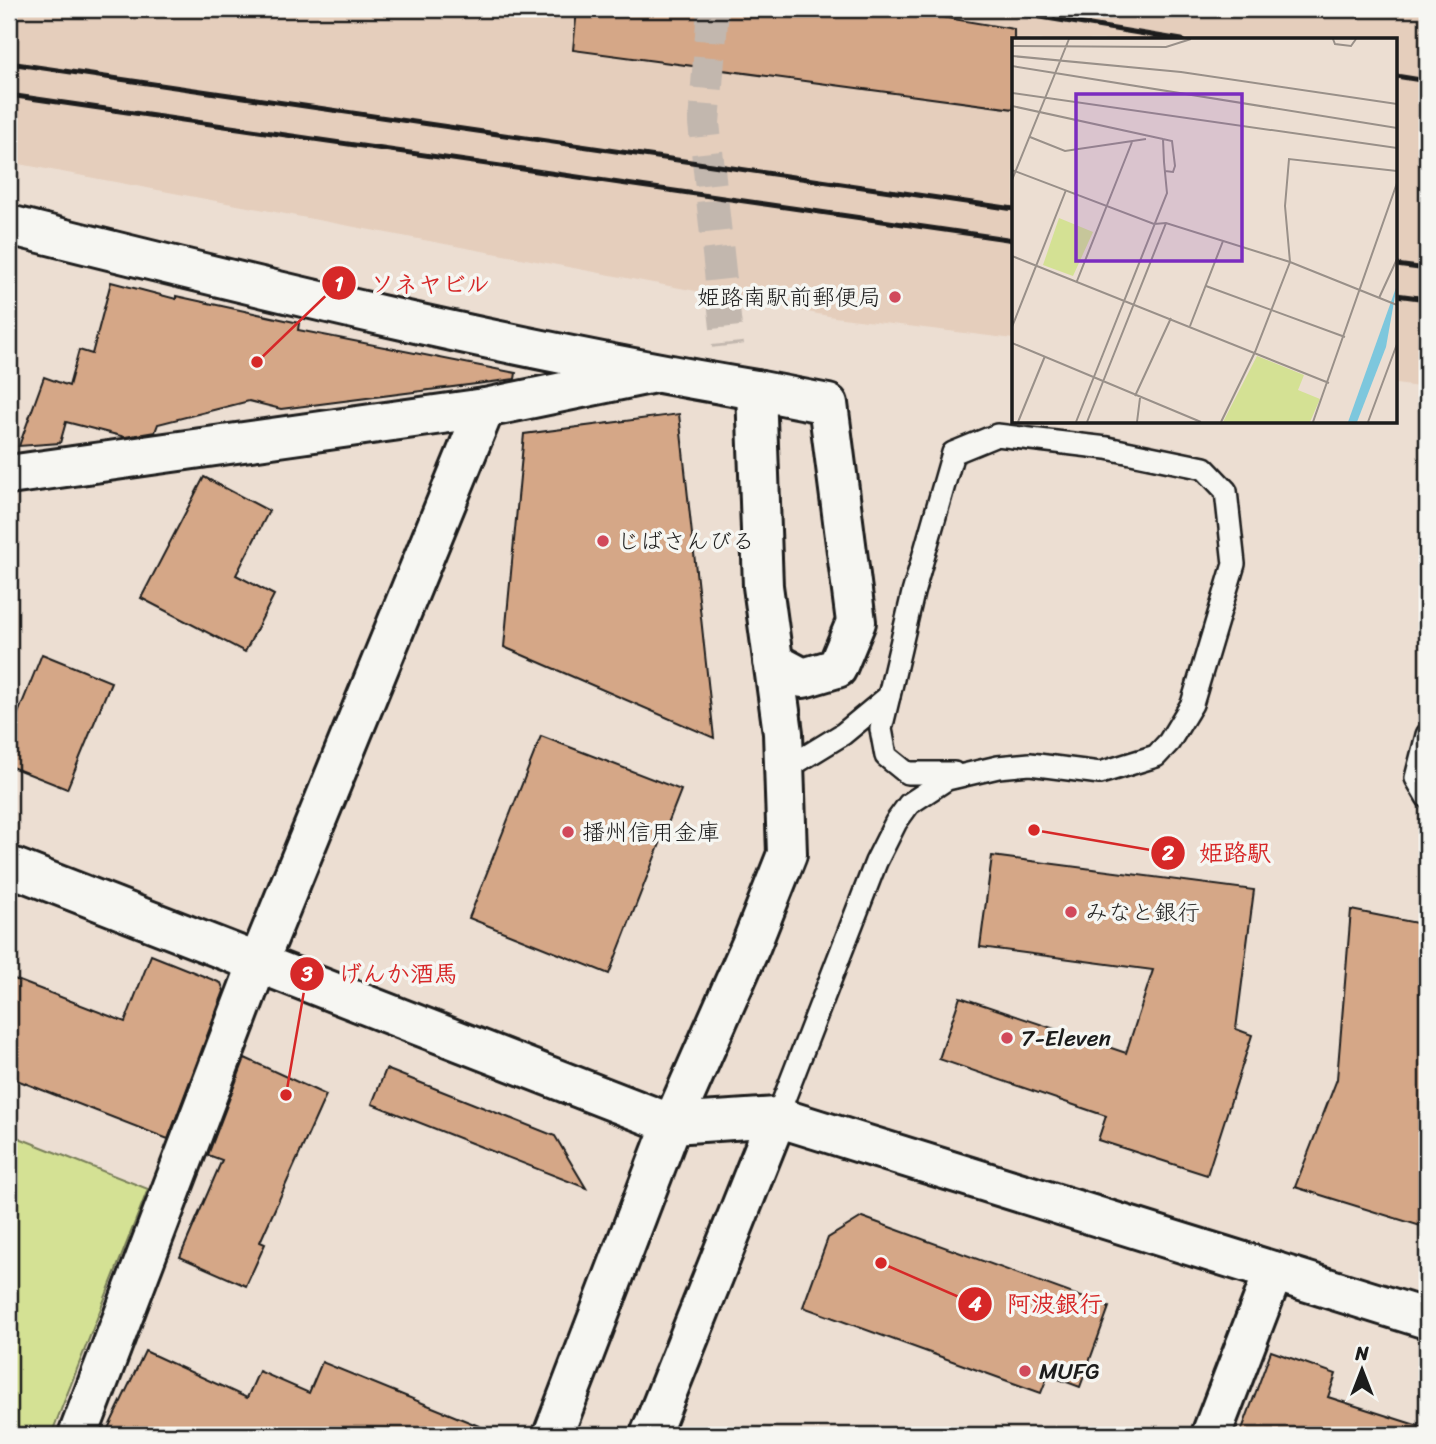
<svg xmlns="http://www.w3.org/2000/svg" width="1436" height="1444" font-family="Sriracha,'Klee One',sans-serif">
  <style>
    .built { fill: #e5cebc }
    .green { fill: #d4e194; stroke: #787e58; stroke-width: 2 }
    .building { fill: #d5a787; stroke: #1c1c1c; stroke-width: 2 }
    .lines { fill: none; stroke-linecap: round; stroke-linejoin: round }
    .pedestrian-tunnel { stroke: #c2b7ae; stroke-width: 32; stroke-dasharray: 32 16; stroke-linecap: butt }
    .service-casing { stroke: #1c1c1c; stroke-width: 26 }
    .minor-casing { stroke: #1c1c1c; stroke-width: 44 }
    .tertiary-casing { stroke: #1c1c1c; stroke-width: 44 }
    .service { stroke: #f6f6f2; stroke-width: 21 }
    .minor { stroke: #f6f6f2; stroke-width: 38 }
    .tertiary { stroke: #f6f6f2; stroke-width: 38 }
    .rail { stroke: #1c1c1c; stroke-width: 5 }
    .poi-dot { fill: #d1495b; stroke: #f6f6f2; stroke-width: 2.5 }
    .labels { text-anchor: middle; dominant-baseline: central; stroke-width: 7; stroke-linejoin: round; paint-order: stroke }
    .poi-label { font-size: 23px; fill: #1c1c1c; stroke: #f6f6f2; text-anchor: start }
    .inset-road { fill: none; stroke: #999089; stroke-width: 2 }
    .view { fill: #7b2cbf; fill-opacity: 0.15; stroke: #7b2cbf; stroke-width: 3.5 }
    .inset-edge { fill: none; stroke: #1c1c1c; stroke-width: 3.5 }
    .leader { fill: none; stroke: #d62828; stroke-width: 2.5 }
    .callout-dot { fill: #d62828; stroke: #f6f6f2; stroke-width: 2.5 }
    .mark-label { font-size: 21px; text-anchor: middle; font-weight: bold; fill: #fff }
    .callout-label { font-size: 24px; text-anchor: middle; font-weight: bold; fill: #d62828; stroke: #f6f6f2; stroke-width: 7; stroke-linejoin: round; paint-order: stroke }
  </style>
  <rect width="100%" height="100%" fill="#ecded2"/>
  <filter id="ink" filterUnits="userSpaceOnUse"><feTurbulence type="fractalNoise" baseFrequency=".0143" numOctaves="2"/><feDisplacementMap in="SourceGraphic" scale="14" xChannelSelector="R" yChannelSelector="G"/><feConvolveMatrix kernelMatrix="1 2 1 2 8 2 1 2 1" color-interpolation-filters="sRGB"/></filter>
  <g filter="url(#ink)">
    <polygon class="built" points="9,9 1427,9 1427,388 1396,384 1396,40 1014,40 1014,339 834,317 9,162"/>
    <polygon class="green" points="9,1134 148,1189 51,1435 9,1435"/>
    <g class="building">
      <polygon points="577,9 893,9 1014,29 1014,109 573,50"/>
      <polygon points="111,282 176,299 176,296 299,323 298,330 516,373 515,379 281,409 249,401 158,424 155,432 125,437 66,422 60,443 19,446 44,377 69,386 79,350 92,354"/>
      <polygon points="679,414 714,738 504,647 524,434"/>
      <polygon points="204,477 269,511 236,575 274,595 245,652 141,598"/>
      <polygon points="42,654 111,682 67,789 9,766 9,736"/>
      <polygon points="541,736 681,790 609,974 469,918"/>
      <polygon points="992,856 1254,890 1236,1029 1252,1035 1207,1175 1098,1140 1106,1116 939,1059 960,997 1126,1053 1153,970 980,947"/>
      <polygon points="1351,910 1427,925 1427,1228 1295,1187 1337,1079"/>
      <polygon points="151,955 221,983 224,991 168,1139 9,1077 9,977 125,1022"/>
      <polygon points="245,1058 326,1095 260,1242 265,1244 246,1286 180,1257 222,1160 208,1155"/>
      <polygon points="386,1069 555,1136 586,1188 372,1104"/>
      <polygon points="862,1217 1109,1307 1080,1387 1048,1375 1041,1393 803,1307 828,1238"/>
      <polygon points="145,1351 247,1398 259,1371 309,1393 322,1362 501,1435 105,1435"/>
      <polygon points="1271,1351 1336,1374 1328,1397 1422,1427 1421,1435 1240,1435"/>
    </g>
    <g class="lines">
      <polyline class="pedestrian-tunnel" points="713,9 704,123 728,346"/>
      <defs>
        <g id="service">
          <polyline points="889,696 881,729 886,756 907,773 954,773"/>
          <polyline points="1427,735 1416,778 1427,797"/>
          <polyline points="777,1117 876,862 896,822 909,804 947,779 998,767 1030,764 1100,773 1156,756 1169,742 1192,704 1234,564 1226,491 1204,468 1107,448 997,435 953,453 913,593 889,696 843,734 784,770"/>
        </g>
        <g id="minor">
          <polyline points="9,475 485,408 655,373"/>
          <polyline points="78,1435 258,963 485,408"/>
          <polyline points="1211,1435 1274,1271"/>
        </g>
        <g id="tertiary">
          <path d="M9,225C256,287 504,348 756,390"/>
          <polyline points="9,866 672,1124 777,1117 1427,1319"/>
          <polyline points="553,1435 672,1124 751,945 787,854 783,733 763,586 756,390 828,404 856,622 837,668 803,678 773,662"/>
          <polyline points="650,1435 777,1117"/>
        </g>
      </defs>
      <use href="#service" class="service-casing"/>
      <use href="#minor" class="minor-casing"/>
      <use href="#tertiary" class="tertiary-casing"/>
      <use href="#service" class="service"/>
      <use href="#minor" class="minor"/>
      <use href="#tertiary" class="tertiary"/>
      <g class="rail">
        <polyline points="992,9 1182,40"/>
        <polyline points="9,63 1014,209"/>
        <polyline points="1396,76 1427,81"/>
        <polyline points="9,95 1014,240"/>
        <polyline points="1396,265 1427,269"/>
        <polyline points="1396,295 1427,299"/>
      </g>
    </g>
  </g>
  <g class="poi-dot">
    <circle cx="895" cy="297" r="7"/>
    <circle cx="603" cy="541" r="7"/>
    <circle cx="568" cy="832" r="7"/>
    <circle cx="1071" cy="912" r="7"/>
    <circle cx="1007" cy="1038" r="7"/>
    <circle cx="1025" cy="1371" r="7"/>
  </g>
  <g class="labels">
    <g class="poi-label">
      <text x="881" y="297" text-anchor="end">姫路南駅前郵便局</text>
      <text x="617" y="541">じばさんびる</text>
      <text x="582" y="832">播州信用金庫</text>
      <text x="1085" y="912">みなと銀行</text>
      <text x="1021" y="1038">7-Eleven</text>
      <text x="1039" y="1371">MUFG</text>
    </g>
  </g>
  <g transform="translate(1012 38)">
    <rect width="385" height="385" fill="#ecded2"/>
    <path d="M47,180L81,194L61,238L31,227ZM245,318L292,337L286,352L308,361L298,384H211Z" fill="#d4e194"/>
    <path d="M385,247L374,309L345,384H336Z" fill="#7dc7dd"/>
    <path class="inset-road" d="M321,1L323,6L339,8L344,1M0,8L154,9L179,1M0,18L169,34L385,66M0,28L385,90M0,55L385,110M0,68L151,101M18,99L53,113L134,101M0,132L142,186L154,185L278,224L243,314L209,384M0,142L57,1M273,168L277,121L385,133M273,168L278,224L385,267M0,218L317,345M65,243L120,104M194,248L333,299M367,260L385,221M178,288L211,203M0,289L54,152M0,305L189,384M123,358L159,280M6,384L33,318M64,384L155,155L152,124L151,101L160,103L163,128L161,134L153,133M75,384L154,185M125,384L128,360M301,384L385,145M356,384L385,306"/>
    <path class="view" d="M64,56H230V223H64Z"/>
    <rect width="385" height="385" class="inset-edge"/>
  </g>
  <path class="leader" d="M257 362L339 283M1034 830L1168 853M286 1095L307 974M881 1263L975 1304"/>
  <g class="callout-dot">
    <circle cx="257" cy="362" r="7"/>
    <circle cx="1034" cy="830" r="7"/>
    <circle cx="286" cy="1095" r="7"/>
    <circle cx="881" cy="1263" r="7"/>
    <circle cx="339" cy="283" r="18"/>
    <circle cx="1168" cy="853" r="18"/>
    <circle cx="307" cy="974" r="18"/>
    <circle cx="975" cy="1304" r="18"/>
  </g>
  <g class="mark-label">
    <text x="339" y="291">1</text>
    <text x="1168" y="860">2</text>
    <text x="307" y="981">3</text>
    <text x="975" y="1311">4</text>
  </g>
  <g class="callout-label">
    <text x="430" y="292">ソネヤビル</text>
    <text x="1235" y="861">姫路駅</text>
    <text x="398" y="982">げんか酒馬</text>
    <text x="1055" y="1312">阿波銀行</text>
  </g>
  <rect width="1436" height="1444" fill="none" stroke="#f6f6f2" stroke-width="35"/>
  <rect x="18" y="18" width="1401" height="1409" fill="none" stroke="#1c1c1c" stroke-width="2.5" filter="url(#ink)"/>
  <g transform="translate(1362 1370)" stroke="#f6f6f2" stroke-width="5" paint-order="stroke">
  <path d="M0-5L12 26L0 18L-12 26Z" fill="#1c1c1c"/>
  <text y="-10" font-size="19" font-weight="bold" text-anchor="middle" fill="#1c1c1c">N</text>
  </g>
</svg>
